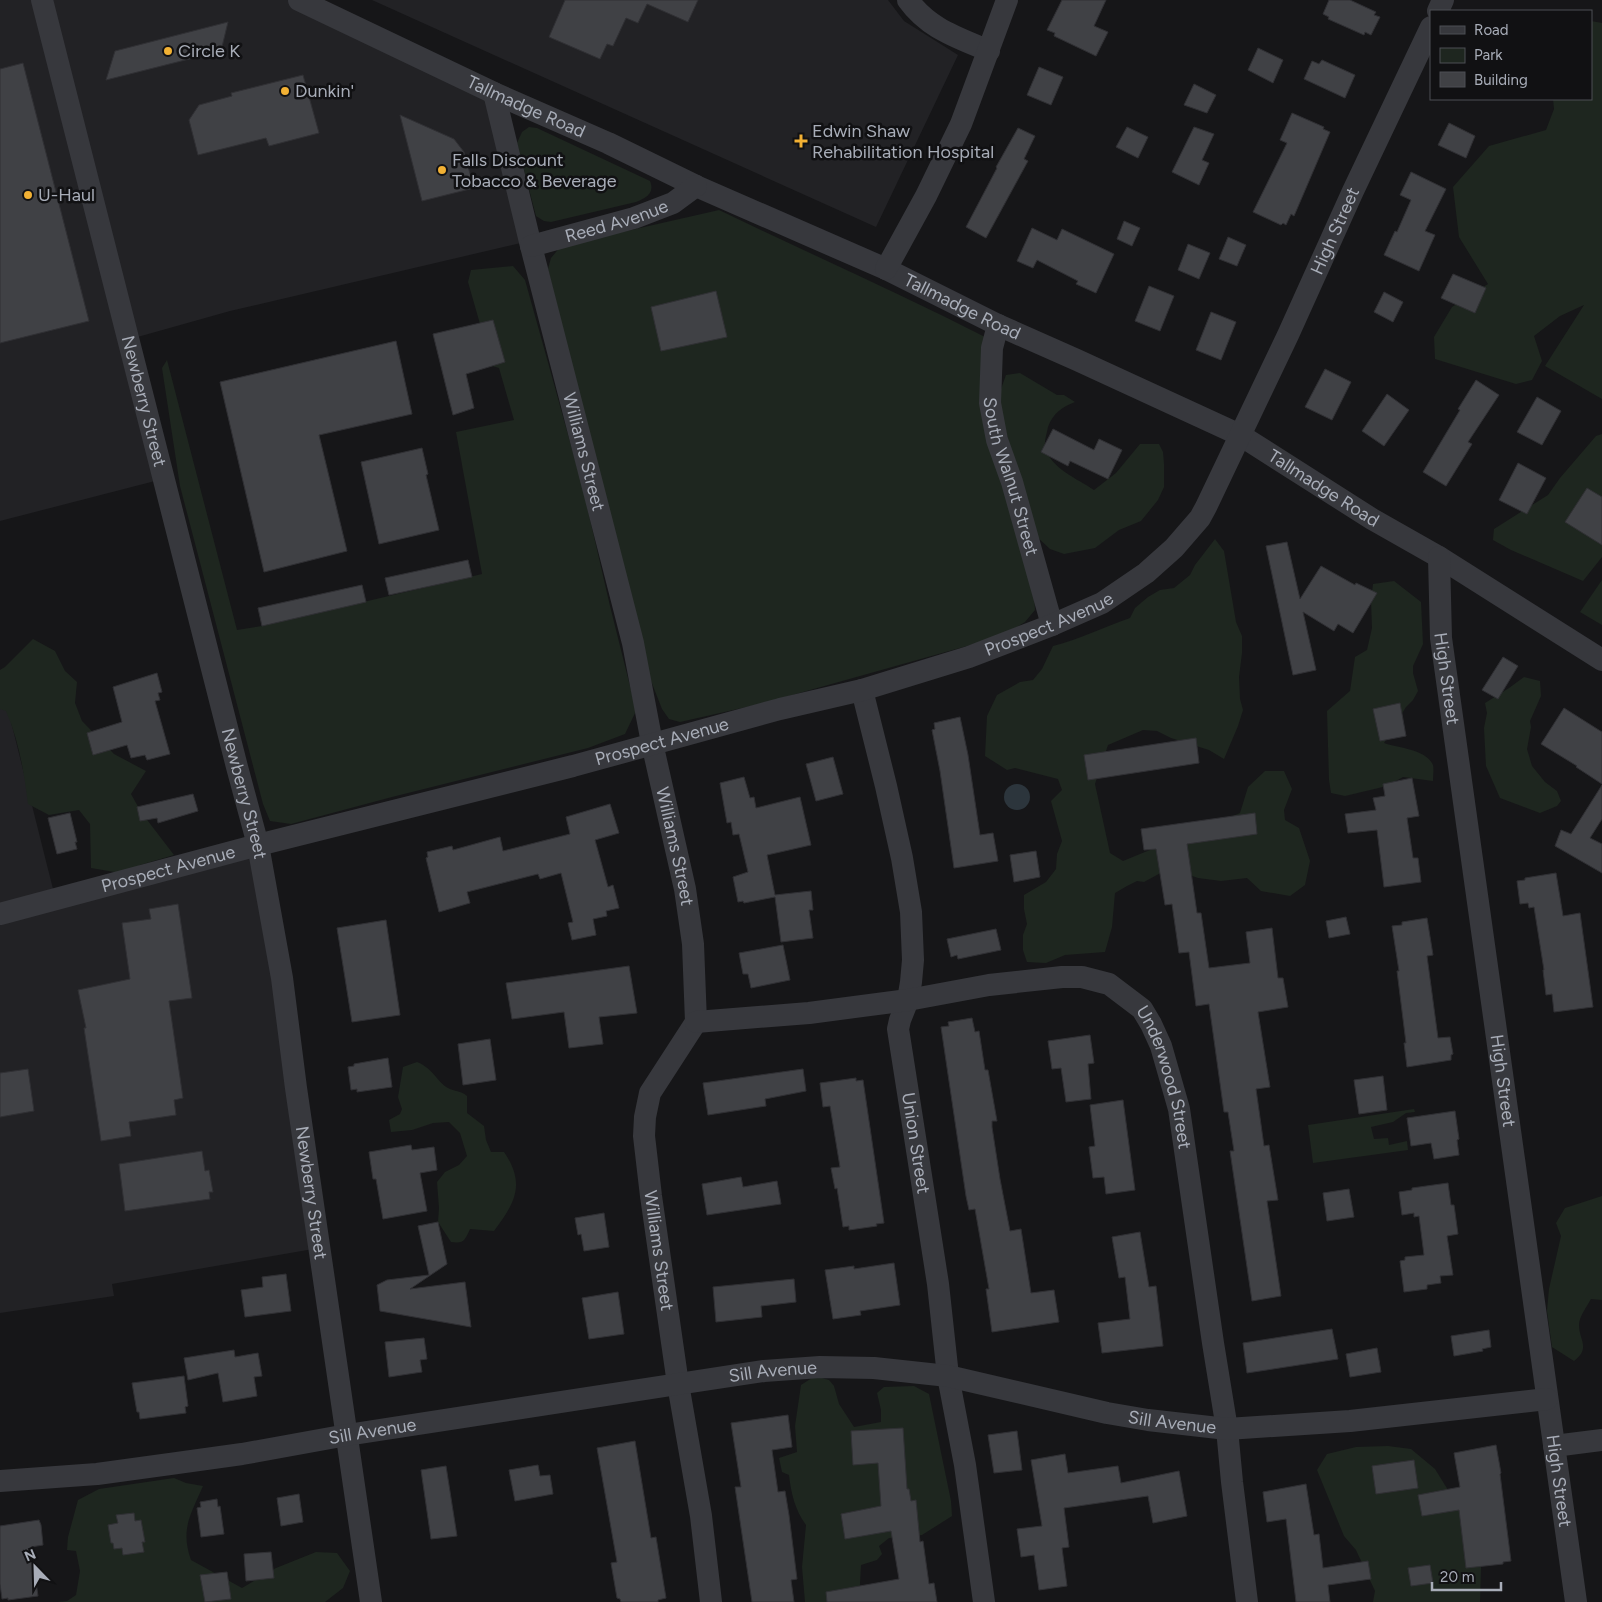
<svg xmlns="http://www.w3.org/2000/svg" width="1602" height="1602" font-family="Figtree,sans-serif">
  <style>
    .built { fill: #222225 }
    .green { fill: #1e261f }
    .water { fill: #2c353c }
    .building { fill: #404145; stroke: #303034 }
    .lines { fill: none; stroke-linecap: round; stroke-linejoin: round }
    .minor { stroke: #37383d; stroke-width: 22 }
    .poi-dot { fill: #f2b134; stroke: #111113; stroke-width: 2 }
    .labels { text-anchor: middle; dominant-baseline: central; stroke-width: 5; stroke-linejoin: round; paint-order: stroke }
    .poi-label { font-size: 18px; fill: #a8adb8; stroke: #111113; text-anchor: start }
    .street-label { font-size: 18px; fill: #a8adb8; stroke: #111113 }
  </style>
  <rect width="100%" height="100%" fill="#161618"/>
  <g class="built">
    <polygon points="0,0 38,0 155,481 0,521"/>
    <polygon points="47,0 289,0 489,99 525,242 230,311 134,338"/>
    <polygon points="372,0 888,0 904,21 958,55 876,227"/>
    <polygon points="6,702 54,893 0,907 0,703"/>
    <polygon points="258,845 319,1248 112,1284 114,1296 0,1313 0,914"/>
  </g>
  <g class="green">
    <polygon points="1591,21 1602,23 1602,399 1545,366 1584,305 1560,316 1534,336 1542,361 1532,380 1516,384 1435,359 1434,337 1452,307 1488,284 1459,237 1453,187 1489,146 1546,130 1554,109 1553,99 1591,99"/>
    <path d="M529,127L537,128L650,181C655,193 646,198 636,202L551,222L544,221L536,216L517,143L522,132Z"/>
    <path d="M719,210C808,253 899,293 987,338L1034,594L1035,610L1025,622L1007,633L967,646L760,704L680,722L669,719L662,709L646,668L548,269L551,258L561,246Z"/>
    <polygon points="513,266 525,280 549,366 583,489 610,606 632,694 636,711 625,734 588,748 392,797 291,824 270,821 263,804 180,486 162,368 167,360 237,630 262,626 482,574 456,432 514,420 499,368 492,366 468,282 471,270"/>
    <path d="M1020,373L1057,395H1064L1075,402C1062,407 1053,413 1048,427C1047,433 1044,441 1045,447C1050,468 1078,479 1094,490L1116,473L1140,444H1159L1163,452L1164,464V487L1158,500L1141,521L1119,530L1095,548L1064,554L1050,549L1035,535L1026,515L1001,410V389L1006,375Z"/>
    <polygon points="1602,434 1602,557 1583,581 1511,550 1493,540 1494,529 1548,495 1560,478 1596,436"/>
    <path d="M1215,539L1224,551L1236,622L1242,636V653L1239,677L1240,699L1243,710L1238,726L1224,759L1209,750L1171,738L1157,731L1143,730L1108,745L1095,784L1110,853L1123,861L1240,813L1248,787L1265,771H1284L1292,789L1284,810L1285,820L1299,828L1310,861L1305,885L1290,896L1261,891L1247,878L1221,881L1198,878L1178,871L1166,870L1144,882L1137,881L1127,886L1115,893L1112,927L1105,952L1065,955L1046,963L1027,962L1023,950V935L1027,924L1024,909V895L1046,882L1056,869L1057,854L1062,841L1051,801L1062,790L1058,779L1015,768L1007,770L985,756L987,716L997,695L1020,682L1033,680L1042,669L1053,646C1080,639 1104,627 1130,618L1135,608L1148,597L1160,590L1174,588L1190,575L1195,565Z"/>
    <polygon points="1602,580 1602,625 1580,612"/>
    <path d="M1394,581L1421,602L1423,644L1413,666V673L1418,691L1413,700L1406,707L1384,743C1398,748 1426,749 1433,765C1434,769 1433,777 1433,781L1403,777L1387,786L1345,796L1331,793L1329,780L1327,711L1350,691L1355,657L1367,650L1372,628L1371,601L1373,584Z"/>
    <path d="M33,639L55,651L65,671L77,682L75,703L82,721L114,754L146,771L131,794L141,812L174,855L140,865L126,874L91,868L90,824L79,810L49,815L28,804C24,772 19,741 6,711L0,709V670L5,667Z"/>
    <polygon points="1524,677 1540,681 1541,696 1530,721 1531,727 1527,749 1532,766 1545,782 1557,791 1561,801 1557,806 1540,813 1500,798 1486,766 1484,728 1487,713 1485,703 1509,688"/>
    <path d="M417,1062C434,1069 436,1081 448,1088C455,1092 460,1090 467,1096V1113L484,1126L486,1140L491,1152H504C526,1184 515,1203 494,1231L470,1229C465,1240 464,1244 451,1242L438,1222L439,1208L437,1182L445,1172L459,1165L467,1156L460,1133L449,1122L433,1123L412,1130L391,1132L389,1120L400,1114L402,1109L398,1097L403,1067Z"/>
    <polygon points="1414,1109 1415,1112 1406,1113 1393,1122 1371,1127 1374,1139 1388,1138 1389,1145 1407,1141 1408,1150 1313,1163 1308,1125"/>
    <path d="M1602,1196V1300L1591,1299C1587,1306 1579,1317 1579,1325C1579,1340 1591,1348 1574,1361L1552,1347L1547,1311L1549,1289L1561,1236L1556,1223L1565,1208Z"/>
    <path d="M815,1376L829,1380L834,1386L839,1404L854,1427L881,1422V1410L877,1393L884,1387L914,1386L929,1394L951,1501L952,1516L922,1535L889,1538L879,1546L882,1554L877,1560L861,1565L859,1602H805L802,1567L806,1525C795,1510 791,1493 789,1475L782,1472L779,1458L797,1452L795,1426L801,1385Z"/>
    <polygon points="1388,1446 1411,1449 1435,1469 1448,1490 1482,1534 1480,1602 1373,1602 1375,1591 1356,1550 1344,1536 1317,1470 1327,1454 1356,1447"/>
    <path d="M174,1478L186,1483L203,1486C191,1514 180,1529 191,1560L242,1588L276,1568L316,1552L337,1553L350,1571L343,1588L325,1602H57L67,1601L76,1595L80,1571L76,1551L67,1550L68,1537L78,1500L99,1489Z"/>
  </g>
  <circle class="water" cx="1017" cy="797" r="13"/>
  <g class="building">
    <polygon points="565,0 698,0 688,22 647,4 638,23 626,18 613,46 607,44 600,59 549,37"/>
    <polygon points="1062,0 1106,0 1094,26 1108,32 1096,56 1054,36 1055,33 1047,30"/>
    <polygon points="1329,0 1350,0 1376,12 1374,15 1380,17 1371,35 1365,32 1364,35 1328,19 1329,17 1323,14"/>
    <polygon points="228,22 221,51 106,80 115,51"/>
    <polygon points="1258,48 1283,60 1273,83 1248,70"/>
    <polygon points="1322,60 1355,75 1345,98 1304,79 1312,61 1319,64"/>
    <polygon points="23,63 89,321 0,343 0,69"/>
    <polygon points="1039,67 1063,77 1051,105 1027,95"/>
    <polygon points="303,75 319,133 269,146 266,138 198,155 189,120 199,105 232,96 231,93"/>
    <polygon points="1194,84 1216,95 1207,113 1184,105"/>
    <polygon points="1292,113 1324,127 1323,129 1330,132 1294,216 1291,214 1286,225 1283,223 1281,225 1253,212 1287,143 1280,140"/>
    <polygon points="400,115 454,139 464,152 474,188 422,201"/>
    <polygon points="1449,123 1475,136 1466,158 1438,145"/>
    <polygon points="1127,127 1148,137 1138,158 1116,147"/>
    <polygon points="1194,127 1214,134 1202,160 1209,163 1199,185 1172,172"/>
    <polygon points="1018,128 1035,136 1024,159 1028,161 986,238 966,227 997,168 996,167"/>
    <polygon points="1411,172 1446,189 1425,231 1435,235 1419,271 1384,255 1395,231 1397,232 1411,200 1400,195"/>
    <polygon points="1124,221 1140,228 1132,246 1117,239"/>
    <polygon points="1032,228 1057,240 1062,229 1114,254 1096,293 1076,284 1078,281 1037,260 1033,268 1017,261"/>
    <polygon points="1228,237 1246,245 1237,266 1219,259"/>
    <polygon points="1188,244 1210,253 1199,279 1178,270"/>
    <polygon points="1453,274 1486,288 1475,313 1441,298"/>
    <polygon points="1149,286 1174,296 1160,331 1135,321"/>
    <polygon points="716,291 727,337 661,351 651,307"/>
    <polygon points="1384,292 1403,302 1393,322 1374,312"/>
    <polygon points="1211,312 1236,322 1221,360 1196,350"/>
    <polygon points="493,320 505,362 466,374 474,408 453,415 433,334"/>
    <polygon points="396,341 412,414 319,435 347,551 264,572 220,382"/>
    <polygon points="1325,369 1351,382 1332,420 1305,407"/>
    <polygon points="1476,380 1499,395 1468,442 1472,444 1446,486 1423,472 1460,410 1458,409"/>
    <polygon points="1387,394 1409,410 1384,446 1362,431"/>
    <polygon points="1537,397 1561,411 1542,445 1517,432"/>
    <polygon points="1053,429 1094,450 1099,439 1122,450 1108,479 1070,461 1068,466 1041,452"/>
    <polygon points="422,448 428,474 426,475 439,530 379,544 361,462"/>
    <polygon points="1518,463 1546,478 1527,514 1499,500"/>
    <polygon points="1587,488 1602,497 1602,545 1565,522"/>
    <polygon points="1287,542 1300,599 1321,566 1355,585 1356,583 1377,593 1353,633 1338,624 1334,631 1303,612 1316,670 1293,675 1266,546"/>
    <polygon points="468,560 472,577 389,595 385,578"/>
    <polygon points="362,585 366,602 262,626 258,608"/>
    <polygon points="1503,657 1518,666 1498,699 1482,690"/>
    <polygon points="157,673 162,692 158,693 160,700 155,701 170,754 147,760 145,755 131,758 127,745 93,755 87,733 122,722 113,687"/>
    <polygon points="1400,703 1406,736 1380,741 1373,709"/>
    <polygon points="1564,708 1602,732 1602,784 1576,767 1577,766 1541,744"/>
    <polygon points="960,717 968,755 980,835 993,833 998,861 954,868 940,771 932,730 935,729 934,723"/>
    <polygon points="1196,738 1199,763 1088,780 1084,755"/>
    <polygon points="833,757 843,794 816,801 806,764"/>
    <polygon points="744,777 750,798 754,797 756,808 800,797 811,845 767,855 775,895 811,891 813,910 809,910 813,938 781,942 775,897 744,903 743,901 738,902 733,877 748,872 739,834 733,835 731,822 727,823 720,783"/>
    <polygon points="1412,778 1419,816 1407,818 1413,858 1418,858 1421,882 1384,887 1377,830 1348,833 1345,814 1376,810 1373,798 1385,796 1383,784"/>
    <polygon points="1602,785 1602,819 1590,838 1602,844 1602,873 1555,846 1561,830 1571,834"/>
    <polygon points="193,794 198,811 158,823 157,818 140,821 137,807"/>
    <polygon points="610,804 619,833 595,840 608,887 613,885 619,908 606,911 607,916 593,919 596,935 572,940 568,923 573,922 561,873 540,879 538,874 467,892 470,903 439,912 426,858 428,857 427,852 452,846 453,850 500,837 503,851 570,834 566,817"/>
    <polygon points="70,813 77,842 75,842 77,849 57,854 48,818"/>
    <polygon points="1255,813 1257,834 1187,844 1197,913 1201,913 1209,968 1250,963 1246,932 1272,928 1278,978 1283,978 1288,1007 1258,1012 1270,1087 1256,1089 1264,1146 1269,1145 1278,1200 1267,1201 1281,1296 1252,1301 1230,1151 1234,1151 1228,1112 1224,1112 1209,1004 1196,1006 1189,952 1179,953 1172,904 1165,905 1156,849 1144,850 1141,829"/>
    <polygon points="1036,851 1040,877 1014,882 1010,855"/>
    <polygon points="1556,873 1563,916 1580,913 1593,1007 1554,1012 1552,994 1546,995 1543,970 1544,970 1534,907 1529,908 1528,903 1520,904 1517,881 1525,880 1525,878"/>
    <polygon points="178,904 192,998 169,1001 183,1098 174,1100 176,1115 129,1122 131,1136 101,1141 84,1028 86,1028 78,990 130,979 122,923 151,919 149,909"/>
    <polygon points="1346,917 1350,934 1329,938 1326,921"/>
    <polygon points="1427,918 1433,955 1427,956 1438,1038 1450,1037 1453,1054 1451,1055 1451,1060 1407,1067 1404,1043 1406,1043 1397,971 1399,971 1392,926 1402,925 1402,922"/>
    <polygon points="386,920 400,1015 352,1022 337,928"/>
    <polygon points="996,929 1001,950 958,959 957,955 951,957 947,939"/>
    <polygon points="783,945 790,980 751,988 748,974 743,974 739,953"/>
    <polygon points="629,966 637,1013 599,1017 603,1044 569,1048 564,1012 512,1019 506,983"/>
    <polygon points="972,1018 975,1032 979,1031 985,1070 988,1070 997,1121 992,1121 992,1127 1000,1179 1010,1231 1021,1229 1031,1293 1054,1290 1059,1322 992,1332 986,1289 989,1289 975,1209 969,1210 966,1196 941,1027 949,1026 948,1022"/>
    <polygon points="1090,1035 1094,1063 1088,1064 1091,1099 1066,1102 1061,1068 1052,1069 1048,1041"/>
    <polygon points="490,1039 496,1080 463,1085 458,1044"/>
    <polygon points="388,1058 392,1087 357,1092 357,1089 351,1090 348,1067 354,1066 354,1064"/>
    <polygon points="28,1069 34,1111 0,1117 0,1073"/>
    <polygon points="803,1069 806,1091 765,1099 766,1106 708,1115 703,1083"/>
    <polygon points="1383,1076 1387,1110 1359,1114 1354,1080"/>
    <polygon points="856,1078 856,1081 863,1080 884,1223 876,1224 877,1226 849,1230 849,1226 843,1227 837,1188 835,1189 831,1168 840,1167 830,1106 823,1107 820,1083"/>
    <polygon points="1123,1100 1135,1190 1106,1194 1104,1177 1093,1178 1089,1147 1095,1146 1090,1105"/>
    <polygon points="1455,1111 1459,1139 1457,1140 1459,1155 1434,1159 1431,1143 1411,1146 1407,1118"/>
    <polygon points="411,1145 412,1150 434,1147 437,1170 420,1173 427,1211 383,1219 376,1179 373,1179 369,1152"/>
    <polygon points="202,1151 205,1171 209,1170 213,1192 209,1192 210,1199 125,1211 119,1164"/>
    <polygon points="741,1177 743,1187 777,1181 781,1204 707,1215 702,1184"/>
    <polygon points="1448,1183 1451,1205 1454,1205 1458,1234 1447,1236 1453,1275 1440,1276 1441,1283 1427,1285 1427,1289 1404,1292 1400,1261 1405,1260 1405,1257 1424,1255 1419,1216 1414,1217 1414,1213 1402,1215 1399,1192 1412,1190 1412,1188"/>
    <polygon points="1349,1189 1354,1217 1327,1221 1323,1193"/>
    <polygon points="604,1213 609,1247 584,1251 581,1234 578,1235 575,1218"/>
    <polygon points="438,1222 447,1264 410,1289 465,1282 471,1327 380,1311 377,1285 387,1280 429,1275 418,1226"/>
    <polygon points="1140,1232 1149,1287 1156,1286 1163,1346 1102,1353 1098,1323 1130,1319 1125,1277 1119,1278 1112,1237"/>
    <polygon points="894,1263 900,1305 860,1311 861,1315 833,1319 825,1270 854,1266 854,1269"/>
    <polygon points="286,1274 291,1311 245,1317 241,1290 263,1287 262,1277"/>
    <polygon points="794,1279 796,1302 761,1306 762,1317 716,1322 713,1287"/>
    <polygon points="618,1292 624,1334 589,1339 582,1298"/>
    <polygon points="1332,1329 1338,1359 1247,1373 1243,1343"/>
    <polygon points="1489,1330 1491,1347 1482,1349 1483,1351 1454,1356 1451,1336"/>
    <polygon points="424,1338 427,1359 420,1360 422,1372 389,1377 385,1342"/>
    <polygon points="1377,1348 1381,1372 1350,1377 1346,1354"/>
    <polygon points="234,1350 235,1357 258,1353 262,1376 254,1377 257,1396 223,1402 218,1373 188,1380 184,1358"/>
    <polygon points="184,1376 188,1406 185,1407 186,1413 140,1419 139,1412 137,1412 132,1383"/>
    <polygon points="788,1415 792,1447 772,1450 778,1492 785,1491 789,1515 797,1579 791,1580 794,1602 752,1602 735,1487 741,1487 731,1423"/>
    <polygon points="903,1428 907,1489 909,1489 911,1501 916,1500 920,1542 923,1541 929,1584 934,1583 937,1602 827,1602 826,1592 899,1579 891,1531 845,1539 841,1514 881,1506 878,1463 853,1465 851,1431"/>
    <polygon points="1017,1431 1022,1470 994,1473 988,1435"/>
    <polygon points="635,1441 651,1538 656,1537 666,1598 658,1600 658,1602 621,1602 620,1599 617,1598 611,1563 617,1562 597,1448"/>
    <polygon points="1496,1445 1501,1473 1500,1474 1511,1561 1503,1562 1503,1564 1466,1568 1459,1510 1422,1516 1418,1495 1460,1487 1454,1453"/>
    <polygon points="1065,1454 1068,1473 1118,1466 1121,1483 1179,1471 1187,1516 1153,1523 1148,1496 1064,1508 1069,1547 1062,1548 1067,1586 1039,1590 1034,1555 1021,1557 1017,1529 1042,1526 1031,1460"/>
    <polygon points="1414,1460 1418,1488 1376,1494 1372,1466"/>
    <polygon points="538,1465 540,1476 550,1475 553,1494 515,1501 509,1470"/>
    <polygon points="446,1466 457,1536 431,1539 421,1470"/>
    <polygon points="1306,1484 1314,1535 1319,1534 1323,1568 1368,1561 1371,1579 1328,1585 1330,1602 1296,1602 1286,1519 1267,1522 1263,1492"/>
    <polygon points="299,1494 303,1522 281,1526 277,1498"/>
    <polygon points="217,1499 218,1507 220,1506 224,1534 201,1537 197,1508 201,1507 200,1502"/>
    <polygon points="134,1513 135,1521 141,1520 145,1542 142,1542 144,1552 123,1555 122,1548 114,1549 113,1543 111,1543 108,1525 118,1523 116,1515"/>
    <polygon points="39,1520 41,1525 43,1545 31,1547 38,1596 8,1600 8,1598 2,1599 0,1584 0,1526"/>
    <polygon points="271,1552 274,1578 246,1581 244,1554"/>
    <polygon points="1430,1565 1433,1583 1411,1586 1408,1568"/>
    <polygon points="227,1572 231,1599 205,1602 200,1575"/>
  </g>
  <g class="lines">
    <g class="minor">
      <path id="s1" d="M42,0L237,767L258,845L282,978L296,1088L371,1602"/>
      <path id="s2" d="M299,0L494,93L608,143L696,186L886,269L998,325L1077,360L1240,435L1372,519L1439,557L1602,660"/>
      <path d="M908,0C929,29 957,37 989,51"/>
      <polyline points="1438,11 1443,0"/>
      <path id="s3" d="M494,93L531,246L633,643L652,743L685,889L693,944L696,1022L650,1093L645,1117L644,1136L651,1196L678,1384L701,1516L711,1602"/>
      <path id="s4" d="M531,246L634,218L673,203L696,186"/>
      <polyline points="886,269 926,196 961,124 1007,0"/>
      <path id="s5" d="M998,325L992,348L990,403L997,440L1012,482L1052,625"/>
      <path id="s6" d="M1439,557L1441,638L1576,1602"/>
      <path id="s7" d="M862,690L886,786L902,858L911,912L913,960L911,982L908,1000L900,1020L898,1029L938,1284L948,1376L965,1465L984,1602"/>
      <path id="s8" d="M0,914L258,845L573,766L780,709L862,690L969,657L1052,625L1102,603L1146,573L1174,548L1200,518L1206,507L1288,335L1353,191L1431,27"/>
      <path id="s9" d="M696,1022L809,1013L908,1000L989,985L1062,977H1082L1109,984L1142,1009L1151,1024L1161,1046L1179,1109L1213,1343L1227,1429L1232,1482L1247,1602"/>
      <polyline points="1554,1446 1602,1440"/>
      <path id="s10" d="M0,1481L97,1474L170,1464L242,1454L347,1435L678,1384L764,1371L820,1367L874,1368L948,1376L1107,1413L1148,1420L1227,1429L1350,1421L1547,1399"/>
    </g>
  </g>
  <g class="poi-dot">
    <circle cx="168" cy="51" r="5"/>
    <circle cx="285" cy="91" r="5"/>
    <path d="M798.5 133.5h5v5h5v5h-5v5h-5v-5h-5v-5h5z"/>
    <circle cx="442" cy="170" r="5"/>
    <circle cx="28" cy="195" r="5"/>
  </g>
  <g class="labels">
    <g class="poi-label">
      <text x="178" y="51">Circle K</text>
      <text x="295" y="91">Dunkin'</text>
      <text x="812" y="131">Edwin Shaw<tspan x="812" dy="21">Rehabilitation Hospital</tspan></text>
      <text x="452" y="160">Falls Discount<tspan x="452" dy="21">Tobacco &amp; Beverage</tspan></text>
      <text x="38" y="195">U-Haul</text>
    </g>
    <g class="street-label">
      <text stroke="none"><textPath href="#s2" startOffset="251">Tallmadge Road</textPath></text>
      <text stroke="none"><textPath href="#s4" startOffset="89">Reed Avenue</textPath></text>
      <text stroke="none"><textPath href="#s8" startOffset="1594">High Street</textPath></text>
      <text stroke="none"><textPath href="#s2" startOffset="731">Tallmadge Road</textPath></text>
      <text stroke="none"><textPath href="#s1" startOffset="414">Newberry Street</textPath></text>
      <text stroke="none"><textPath href="#s3" startOffset="370">Williams Street</textPath></text>
      <text stroke="none"><textPath href="#s5" startOffset="155">South Walnut Street</textPath></text>
      <text stroke="none"><textPath href="#s2" startOffset="1136">Tallmadge Road</textPath></text>
      <text stroke="none"><textPath href="#s8" startOffset="1089">Prospect Avenue</textPath></text>
      <text stroke="none"><textPath href="#s6" startOffset="122">High Street</textPath></text>
      <text stroke="none"><textPath href="#s8" startOffset="684">Prospect Avenue</textPath></text>
      <text stroke="none"><textPath href="#s1" startOffset="819">Newberry Street</textPath></text>
      <text stroke="none"><textPath href="#s3" startOffset="775">Williams Street</textPath></text>
      <text stroke="none"><textPath href="#s8" startOffset="174">Prospect Avenue</textPath></text>
      <text stroke="none"><textPath href="#s9" startOffset="531">Underwood Street</textPath></text>
      <text stroke="none"><textPath href="#s6" startOffset="528">High Street</textPath></text>
      <text stroke="none"><textPath href="#s7" startOffset="462">Union Street</textPath></text>
      <text stroke="none"><textPath href="#s1" startOffset="1224">Newberry Street</textPath></text>
      <text stroke="none"><textPath href="#s3" startOffset="1196">Williams Street</textPath></text>
      <text stroke="none"><textPath href="#s10" startOffset="781">Sill Avenue</textPath></text>
      <text stroke="none"><textPath href="#s10" startOffset="1186">Sill Avenue</textPath></text>
      <text stroke="none"><textPath href="#s10" startOffset="376">Sill Avenue</textPath></text>
      <text stroke="none"><textPath href="#s6" startOffset="932">High Street</textPath></text>
    </g>
  </g>
  <rect x="1430" y="10" width="162" height="90" fill="#111113" stroke="#4d4f55"/>
  <rect x="1440" y="26" width="25" height="8" fill="#37383d" stroke="#4d4f55"/>
  <text x="1474" y="35" font-size="15" fill="#a8adb8">Road</text>
  <rect x="1440" y="48" width="25" height="15" fill="#1e261f" stroke="#4d4f55"/>
  <text x="1474" y="60" font-size="15" fill="#a8adb8">Park</text>
  <rect x="1440" y="72" width="25" height="15" fill="#404145" stroke="#4d4f55"/>
  <text x="1474" y="85" font-size="15" fill="#a8adb8">Building</text>
  <g transform="translate(35 1567) rotate(337)" stroke="#111113" stroke-width="4" paint-order="stroke">
  <path d="M0-4L9 19L0 12L-9 19Z" fill="#a8adb8"/>
  <text y="-8" font-size="14" font-weight="bold" text-anchor="middle" fill="#a8adb8">N</text>
  </g>
  <path d="M1432 1582v8h69v-8" fill="none" stroke="#a8adb8" stroke-width="2.5"/>
  <text x="1440" y="1582" font-size="15" fill="#a8adb8" stroke="#111113" stroke-width="4" paint-order="stroke">20 m</text>
</svg>
